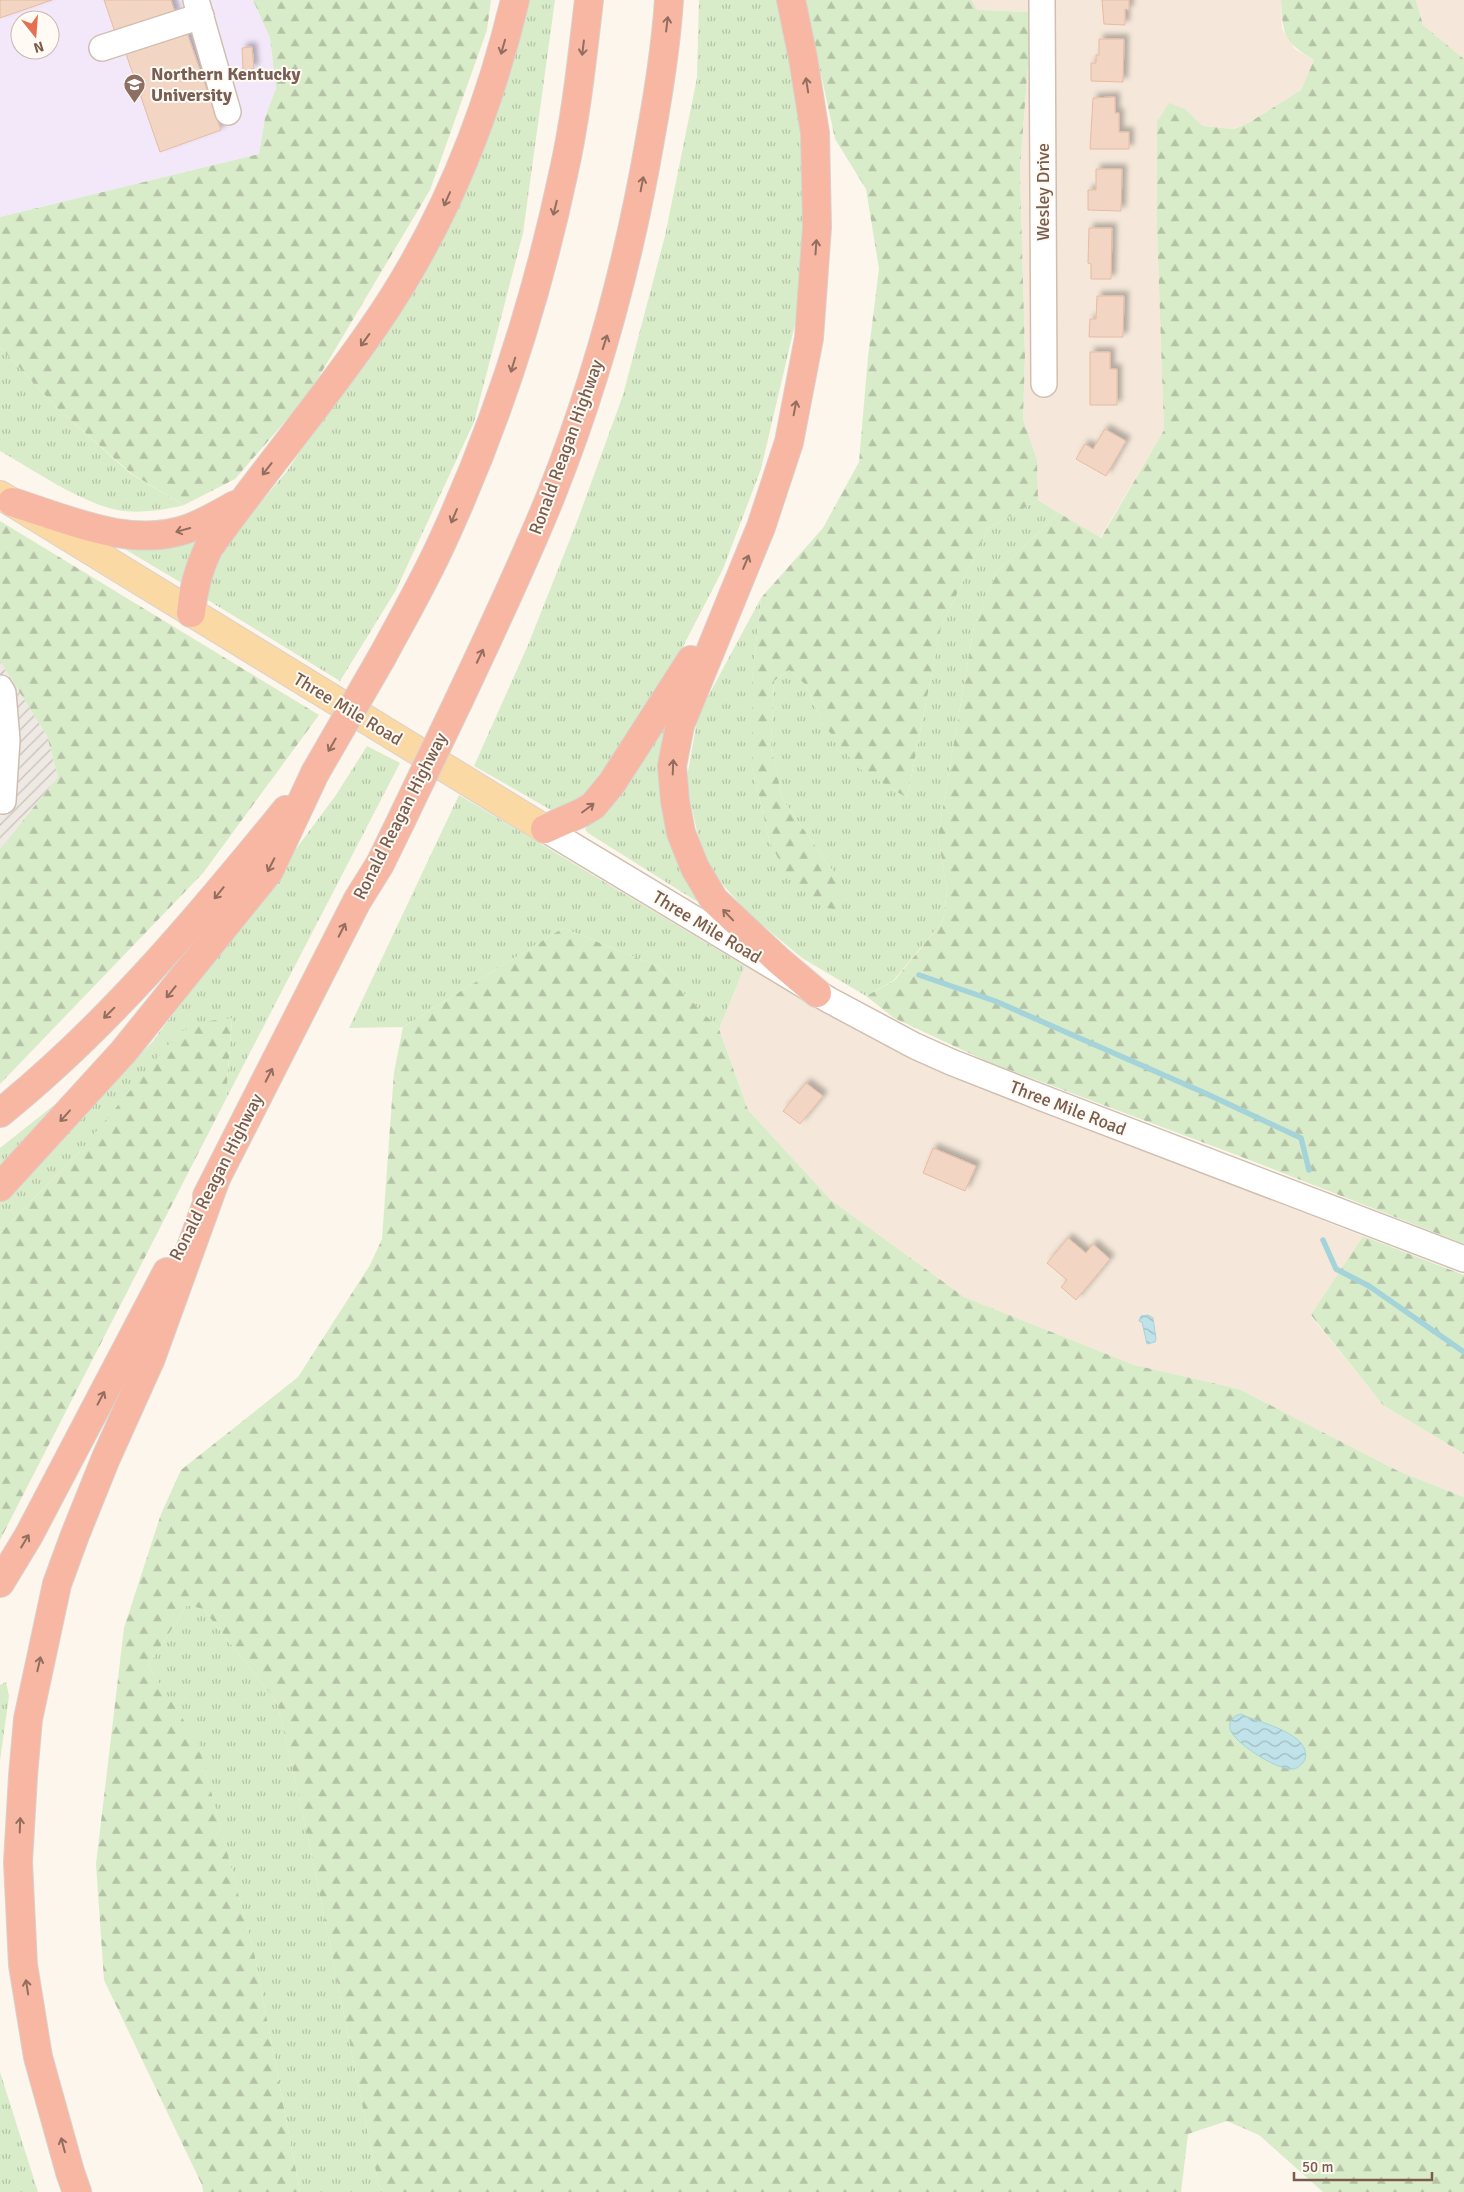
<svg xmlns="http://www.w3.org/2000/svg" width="1464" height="2192" font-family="Signika,sans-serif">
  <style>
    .residential { fill: #f5e8da }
    .industrial { fill: url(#industrial-furrows) }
    .education { fill: #f3e8fa; fill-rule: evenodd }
    .grass { fill: url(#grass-tufts) }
    .forest { fill: url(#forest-firs) }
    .water { fill: url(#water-waves); stroke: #a5d3da }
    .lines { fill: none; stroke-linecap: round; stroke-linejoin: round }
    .stream { stroke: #a5d3da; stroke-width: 5.5 }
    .building { fill: #f3d5c3; stroke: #e6bba3; filter: url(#shadow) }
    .minor-casing { stroke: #d1beb0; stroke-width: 28 }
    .major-casing { stroke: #dad1cd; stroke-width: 30 }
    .highway-casing { stroke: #dad1cd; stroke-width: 30 }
    .minor { stroke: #fff; stroke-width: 25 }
    .major { stroke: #fbd9a5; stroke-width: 28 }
    .highway { stroke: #f7b7a3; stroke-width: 28 }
    .highway-bridge-casing { stroke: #dad1cd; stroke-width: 30; stroke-linecap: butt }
    .highway-bridge { stroke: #f7b7a3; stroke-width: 28 }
    .oneway { stroke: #936e5e }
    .labels { text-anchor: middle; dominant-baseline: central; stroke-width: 4; stroke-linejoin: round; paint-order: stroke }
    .education-label { font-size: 18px; font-weight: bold; fill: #785e54; stroke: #fffaf3; text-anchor: start }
    .street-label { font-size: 18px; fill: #7a5c4d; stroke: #fffaf3 }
  </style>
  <defs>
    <pattern id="industrial-furrows" width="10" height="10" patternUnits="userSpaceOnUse" patternTransform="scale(1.25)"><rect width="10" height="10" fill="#efe9e4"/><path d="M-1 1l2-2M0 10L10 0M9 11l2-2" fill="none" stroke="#c7c0bb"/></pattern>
    <pattern id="grass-tufts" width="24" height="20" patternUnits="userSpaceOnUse" patternTransform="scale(1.25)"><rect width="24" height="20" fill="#d8ecc9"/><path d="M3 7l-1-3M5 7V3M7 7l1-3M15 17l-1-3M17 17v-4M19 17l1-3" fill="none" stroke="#b4c2a5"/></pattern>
    <pattern id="forest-firs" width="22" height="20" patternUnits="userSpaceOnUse" patternTransform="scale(1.25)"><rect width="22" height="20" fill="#d8ecc9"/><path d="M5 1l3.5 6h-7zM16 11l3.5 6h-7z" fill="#b4c2a5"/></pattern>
    <pattern id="water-waves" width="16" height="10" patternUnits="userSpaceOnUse" patternTransform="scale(1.25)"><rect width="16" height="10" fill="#bfe3e8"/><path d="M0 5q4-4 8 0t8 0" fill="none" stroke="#a0bbbe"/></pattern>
    <filter id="shadow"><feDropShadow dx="4.5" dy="-4.5" stdDeviation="2.5" flood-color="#0004"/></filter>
  </defs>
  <rect width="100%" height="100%" fill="#fdf6ec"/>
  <g class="residential">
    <polygon points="972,0 1281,0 1282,29 1295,49 1314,60 1301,90 1250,122 1233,129 1203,126 1185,109 1157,229 1164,430 1100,538 1038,500 1037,460 1023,419 1025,356 1020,169 1032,12 977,10"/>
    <polygon points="1416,0 1464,0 1464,59 1423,25"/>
    <polygon points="745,966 886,1040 1036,1109 1363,1236 1311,1316 1383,1405 1464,1454 1464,1497 1398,1471 1239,1389 1134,1365 964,1297 831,1200 748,1110 719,1029"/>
  </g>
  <polygon class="industrial" points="0,661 47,736 58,777 0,849"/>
  <path class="education" d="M0,0H253L270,38L276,88L265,118L259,154L0,217ZM20,20H50V50H20Z"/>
  <g class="grass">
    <polygon points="522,0 555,0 523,233 474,422 396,590 340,681 206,599 220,551 287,471 429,256"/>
    <polygon points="699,0 779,0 793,62 801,138 805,224 795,324 761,469 723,569 673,666 599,785 572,806 559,811 551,810 474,766 528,645 578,519 623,395 665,236 697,78"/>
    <path d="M0,347L59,410L131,474L184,505C166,510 143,513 123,511C85,506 34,470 0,451Z"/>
    <polygon points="1038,500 1059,513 996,573 974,626 938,836 947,891 943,921 893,981 866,996 802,958 748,913 709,869 698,835 686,783 698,715 761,598 752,680 752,767 770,843 837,877 783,800 771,748 774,681 789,670 806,685 823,724 891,788 907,798 941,627 988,529"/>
    <polygon points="206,532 185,585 116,544"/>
    <polygon points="675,708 702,901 696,901 588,833 585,829"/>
    <polygon points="367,746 400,763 226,1099 232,1019 79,1152 0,1233 0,1199 153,1041 336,795"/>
    <polygon points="459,795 745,966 719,1029 657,966 563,928 403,1027 349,1028"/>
    <polygon points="68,1094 0,1167 0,1148"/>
    <polygon points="187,1605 203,1609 277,1702 307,1832 378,2182 382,2192 300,2192 255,1957 198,1743 148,1666"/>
    <polygon points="6,1682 9,1696 0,1761 0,1685"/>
    <polygon points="0,2072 38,2192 0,2192"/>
  </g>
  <g class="forest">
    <polygon points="253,0 491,0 487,30 430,190 308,395 235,479 184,505 132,474 59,410 0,347 0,217 259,154 265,118 276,88 270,38"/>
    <polygon points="805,0 972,0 977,10 1032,12 1020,169 1025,356 1023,419 1037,460 1038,500 988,529 941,627 907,798 858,768 823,724 806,685 789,670 774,681 771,748 783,800 837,877 838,910 822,907 788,876 770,843 752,767 752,680 761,598 823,528 859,462 868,357 879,269 866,189 835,139"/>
    <path d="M1281,0H1416L1423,25L1464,59V1244L1234,1154L986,1061L894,1018L866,996L894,981L943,921L947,891L938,836L974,626L996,573L1059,513L1101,538L1164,430L1157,229V122L1169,103L1185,109L1203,126L1234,129L1250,122L1301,90L1314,60C1283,41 1283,36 1281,0Z"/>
    <polygon points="0,521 319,715 203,873 0,1084 0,849 58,777 47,736 0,661"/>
    <polygon points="563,928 657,966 719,1029 748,1110 831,1200 964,1297 1134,1365 1239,1389 1398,1471 1464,1497 1464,2192 1323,2192 1259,2135 1227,2121 1188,2134 1181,2192 382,2192 378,2182 307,1832 277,1702 203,1609 187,1605 148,1666 198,1742 255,1957 300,2192 203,2192 202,2185 104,1980 96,1864 124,1628 161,1514 181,1470 298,1377 370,1265 382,1239 394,1072 403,1027"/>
    <polygon points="232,1018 226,1099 0,1540 0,1233 79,1152 179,1032 209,1021"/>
    <polygon points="1363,1236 1464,1275 1464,1454 1383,1405 1311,1315"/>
  </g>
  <g class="water">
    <polygon points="1148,1315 1153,1318 1156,1339 1155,1342 1147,1344 1142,1322 1139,1321 1141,1316"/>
    <path d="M1241,1714C1247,1717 1253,1719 1259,1721C1273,1726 1311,1738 1305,1759C1304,1763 1298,1768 1294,1769C1278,1771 1240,1746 1232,1733C1229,1730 1230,1726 1230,1722L1235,1716Z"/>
  </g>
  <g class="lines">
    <g class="stream">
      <polyline points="919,975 995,1001 1207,1094 1301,1138 1309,1170"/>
      <polyline points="1323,1240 1336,1269 1369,1286 1464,1352"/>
    </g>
  </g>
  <g class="building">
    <polygon points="0,0 52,0 0,18"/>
    <polygon points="104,0 171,0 176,15 116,35"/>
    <polygon points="1102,0 1129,0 1129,10 1125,9 1125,25 1104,24"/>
    <polygon points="186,30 221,130 160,152 125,51"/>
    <polygon points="1099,39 1124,39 1123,82 1091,81 1091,63 1096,63 1096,55 1099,55"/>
    <polygon points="252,47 254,69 243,70 242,48"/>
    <polygon points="1115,97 1115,113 1119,113 1119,132 1129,132 1129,149 1090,149 1093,98"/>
    <polygon points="1096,169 1122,169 1121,211 1088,210 1088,190 1096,190"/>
    <polygon points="1089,228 1112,228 1111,279 1091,279 1091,264 1088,263"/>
    <polygon points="1097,296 1124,296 1123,337 1089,337 1090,319 1096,319"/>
    <polygon points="1090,352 1110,352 1110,369 1117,369 1117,405 1090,405"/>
    <polygon points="1105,429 1126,441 1106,476 1076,459 1085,444 1093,449"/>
    <polygon points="806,1083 823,1096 800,1124 783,1111"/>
    <polygon points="933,1148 976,1166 965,1191 923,1173"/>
    <polygon points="1068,1238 1086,1253 1093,1244 1110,1259 1076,1300 1061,1287 1067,1280 1047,1263"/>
  </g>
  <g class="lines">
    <defs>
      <g id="minor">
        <polyline points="196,0 228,112"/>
        <polyline points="1042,0 1044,384"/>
        <polyline points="102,48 201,16"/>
        <polyline points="0,688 3,693 7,740 3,801"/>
        <polyline points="545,829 829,1000 915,1046 951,1062 1040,1097 1464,1259"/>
      </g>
      <polyline id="major" points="0,495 545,829"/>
      <g id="highway">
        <polyline points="791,0 803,58 815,133 817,227 809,338 789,442 761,527 680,725 672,766 675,801 681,833 695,868 714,900 778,960 817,993"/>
        <path d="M12,502C67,519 130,549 187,529C204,523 219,514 235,505"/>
        <path d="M191,613C193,589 198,570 208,549C261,474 321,404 373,328C442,229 487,117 515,0"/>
        <path d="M382,657C403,618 425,580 443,540C497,423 536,301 563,175C576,118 582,59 589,0"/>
        <path d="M459,700C491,632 524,563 552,493C598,377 630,257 651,134C659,90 666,45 669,0"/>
        <polyline points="545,829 581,813 593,806 612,783 691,660"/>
        <path d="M0,1113C108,1026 199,917 286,810"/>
        <polyline points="0,1187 124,1051 269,871 315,773"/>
        <polyline points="207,1196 357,901 380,864 401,821"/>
        <polyline points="0,1583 29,1535 167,1272"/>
        <polyline points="77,2192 70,2172 38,2057 23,1965 18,1862 23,1776 28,1719 57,1584 75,1535 106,1458 151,1358 215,1181"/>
      </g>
    </defs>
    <use href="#minor" class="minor-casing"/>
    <use href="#major" class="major-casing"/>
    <use href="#highway" class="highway-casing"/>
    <use href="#minor" class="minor"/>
    <use href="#major" class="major"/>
    <use href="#highway" class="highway"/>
    <defs>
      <g id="highway-bridge">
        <polyline points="315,773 382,657"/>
        <polyline points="401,821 459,700"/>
      </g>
    </defs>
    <use href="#highway-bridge" class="highway-bridge-casing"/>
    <use href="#highway-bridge" class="highway-bridge"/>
  </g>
  <defs><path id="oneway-shaft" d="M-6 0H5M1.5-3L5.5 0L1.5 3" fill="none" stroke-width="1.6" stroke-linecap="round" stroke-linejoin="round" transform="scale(1.25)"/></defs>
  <g class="oneway">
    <use href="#oneway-shaft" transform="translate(667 24) rotate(-83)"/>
    <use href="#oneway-shaft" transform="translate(503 47) rotate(106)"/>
    <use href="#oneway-shaft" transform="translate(583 48) rotate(97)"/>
    <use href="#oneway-shaft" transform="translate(807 85) rotate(-99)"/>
    <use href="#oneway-shaft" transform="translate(642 184) rotate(-79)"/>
    <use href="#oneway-shaft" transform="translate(447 199) rotate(114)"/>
    <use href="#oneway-shaft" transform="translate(555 208) rotate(104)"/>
    <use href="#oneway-shaft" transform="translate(816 247) rotate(-86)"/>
    <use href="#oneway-shaft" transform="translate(365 340) rotate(126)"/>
    <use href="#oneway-shaft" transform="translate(605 342) rotate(-72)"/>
    <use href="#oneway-shaft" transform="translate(513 365) rotate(107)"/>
    <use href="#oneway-shaft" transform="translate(795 408) rotate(-79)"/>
    <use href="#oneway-shaft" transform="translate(267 469) rotate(128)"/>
    <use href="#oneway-shaft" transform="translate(454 516) rotate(113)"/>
    <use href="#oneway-shaft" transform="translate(183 530) rotate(165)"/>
    <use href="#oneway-shaft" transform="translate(746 562) rotate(-67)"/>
    <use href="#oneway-shaft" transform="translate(480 656) rotate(-65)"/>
    <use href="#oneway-shaft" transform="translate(332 745) rotate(120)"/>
    <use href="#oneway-shaft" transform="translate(673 767) rotate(-88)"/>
    <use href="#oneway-shaft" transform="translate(588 808) rotate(-37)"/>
    <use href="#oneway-shaft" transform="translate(271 865) rotate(117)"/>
    <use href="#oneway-shaft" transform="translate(219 893) rotate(129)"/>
    <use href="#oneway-shaft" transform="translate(728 915) rotate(-134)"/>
    <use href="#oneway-shaft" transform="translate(342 930) rotate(-63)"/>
    <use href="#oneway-shaft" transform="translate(171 992) rotate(129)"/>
    <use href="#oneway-shaft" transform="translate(109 1013) rotate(135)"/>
    <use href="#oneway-shaft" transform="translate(269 1075) rotate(-63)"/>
    <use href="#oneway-shaft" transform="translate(65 1116) rotate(132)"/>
    <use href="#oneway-shaft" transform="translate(101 1398) rotate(-62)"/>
    <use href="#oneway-shaft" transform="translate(25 1541) rotate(-59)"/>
    <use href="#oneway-shaft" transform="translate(39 1664) rotate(-77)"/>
    <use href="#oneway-shaft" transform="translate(20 1825) rotate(-88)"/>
    <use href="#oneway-shaft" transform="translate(27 1987) rotate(-99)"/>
    <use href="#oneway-shaft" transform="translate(63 2145) rotate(-105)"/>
  </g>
  <defs>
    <symbol id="university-pin" viewBox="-11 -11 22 30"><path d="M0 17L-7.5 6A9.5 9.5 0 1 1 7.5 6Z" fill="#8d6e63" stroke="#fffaf3"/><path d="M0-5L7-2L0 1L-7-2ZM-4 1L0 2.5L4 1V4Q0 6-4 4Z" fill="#fff"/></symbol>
  </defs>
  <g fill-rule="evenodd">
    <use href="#university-pin" x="122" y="72" width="25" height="34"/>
  </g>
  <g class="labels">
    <g class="education-label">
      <text x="151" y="74">Northern Kentucky<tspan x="151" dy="21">University</tspan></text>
    </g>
    <g class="street-label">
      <text transform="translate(1043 192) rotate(-90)">Wesley Drive</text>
      <text transform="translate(566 447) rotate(-70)">Ronald Reagan Highway</text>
      <text transform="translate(348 709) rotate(31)">Three Mile Road</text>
      <text transform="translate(400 816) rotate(-63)">Ronald Reagan Highway</text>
      <text transform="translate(707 927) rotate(31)">Three Mile Road</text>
      <text transform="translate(1068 1108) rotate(21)">Three Mile Road</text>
      <text transform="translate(216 1177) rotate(-63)">Ronald Reagan Highway</text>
    </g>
  </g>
  <g transform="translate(35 35) rotate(163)"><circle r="24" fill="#fffaf3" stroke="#cabbb1"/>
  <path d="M0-4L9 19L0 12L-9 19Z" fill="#e76f51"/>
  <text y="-8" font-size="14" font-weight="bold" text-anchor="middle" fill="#7a5c4d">N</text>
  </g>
  <path d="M1294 2172v8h138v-8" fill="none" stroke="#7a5c4d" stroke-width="2.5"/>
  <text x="1302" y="2172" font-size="15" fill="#7a5c4d" stroke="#fffaf3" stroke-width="4" paint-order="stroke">50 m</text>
</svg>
